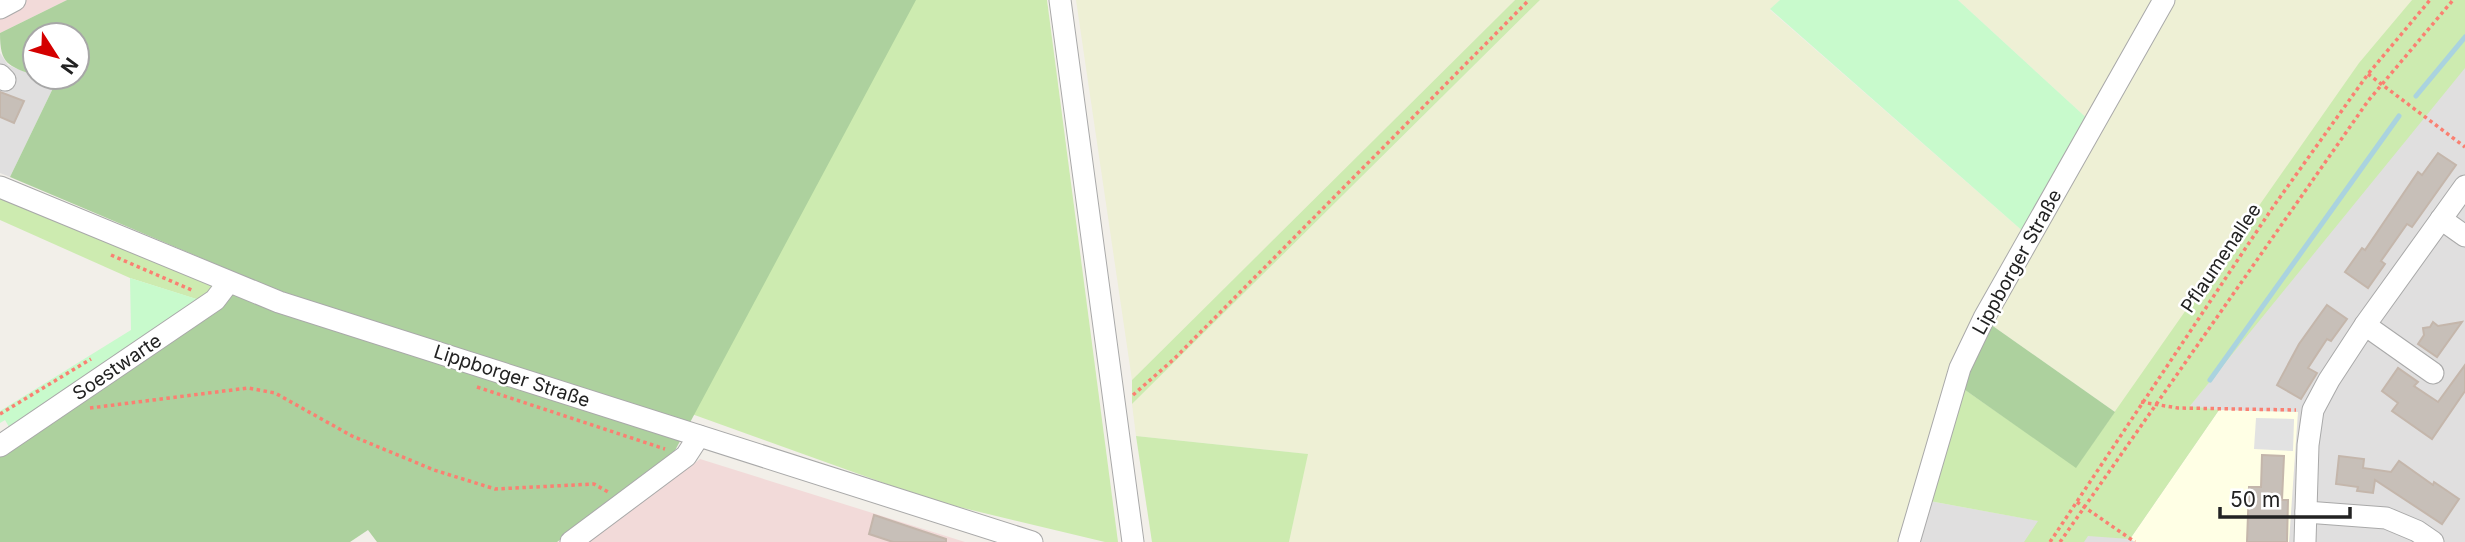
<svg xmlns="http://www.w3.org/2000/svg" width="2465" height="542" font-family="Inter,sans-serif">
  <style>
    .residential { fill: #e0dfdf }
    .commercial { fill: #f2dad9 }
    .education { fill: #ffffe5 }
    .farmland { fill: #eef0d5 }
    .grass { fill: #cdebb0 }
    .forest { fill: #add19e }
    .park { fill: #c8facc }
    .parking { fill: #e2e2e2 }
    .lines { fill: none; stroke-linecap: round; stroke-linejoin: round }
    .stream { stroke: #aad3df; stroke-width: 5 }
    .building { fill: #c7bfb8; stroke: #c4b6ab; stroke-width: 2 }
    .minor-casing { stroke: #a9a9a9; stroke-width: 23 }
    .path { stroke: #fa8072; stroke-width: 3.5; stroke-dasharray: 3.5 3.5; stroke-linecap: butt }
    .minor { stroke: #fff; stroke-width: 21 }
    .labels { text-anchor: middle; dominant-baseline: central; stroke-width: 5; stroke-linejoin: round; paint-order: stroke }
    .street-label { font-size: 19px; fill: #222; stroke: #fff }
  </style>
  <rect width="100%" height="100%" fill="#f2efe9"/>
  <g class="residential">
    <polygon points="0,53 8,65 55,84 10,177 0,173"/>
    <polygon points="2465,64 2465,542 1913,542 1924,500 2039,521 2218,410 2189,407"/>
  </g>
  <g class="commercial">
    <polygon points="0,0 67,0 0,33"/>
    <polygon points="700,459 965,542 589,542"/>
  </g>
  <polygon class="education" points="2219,410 2298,412 2289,542 2135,542 2130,539"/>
  <g class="farmland">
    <polygon points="1076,0 1515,0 1132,380"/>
    <polygon points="1540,0 1780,0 1770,10 2026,234 1958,366 1906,542 1289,542 1307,454 1136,436 1132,404"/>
    <polygon points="1958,0 2161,0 2091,122"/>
    <polygon points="2170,0 2412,0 2254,215 2115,412 1990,324"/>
  </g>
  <g class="grass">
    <polygon points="914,0 1047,0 1118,542 1105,542 934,501 689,413"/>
    <polygon points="1515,0 1540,0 1132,404 1132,380"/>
    <polygon points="2412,0 2465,0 2465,68 2190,406 2219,410 2130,539 2088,536 2084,542 2024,542 2038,521 1924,500 1958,385 2076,467 2359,63"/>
    <polygon points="0,195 228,291 218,306 130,278 0,220"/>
    <polygon points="1136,436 1308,454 1289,542 1152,542"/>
  </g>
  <g class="forest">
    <path d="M67,0H916L671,458L557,542H377L368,530L350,542H0V439L213,314L239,274L10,177L55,84L38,77H77V35H35V76C8,65 0,65 0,33Z"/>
    <polygon points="1990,324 2115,412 2076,468 1958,385"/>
  </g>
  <g class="park">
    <polygon points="1780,0 1958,0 2091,122 2026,234 1770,9"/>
    <polygon points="130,278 219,306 214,314 12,432 5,420 0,423 0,411 131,330"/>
  </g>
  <polygon class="parking" points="2256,418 2294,419 2293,451 2254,449"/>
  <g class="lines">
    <g class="stream">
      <polyline points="2416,96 2465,37"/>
      <polyline points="2210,380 2399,116"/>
    </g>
  </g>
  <g class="building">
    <polygon points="0,92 24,101 14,123 0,117"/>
    <polygon points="2438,153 2456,165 2412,227 2407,224 2381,261 2385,264 2368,288 2345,272 2362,248 2365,250 2418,172 2422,175"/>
    <polygon points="2327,305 2347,319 2331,341 2327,339 2308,368 2317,373 2301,399 2277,385 2299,344"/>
    <polygon points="2433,322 2438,326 2462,322 2437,357 2418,344 2424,335 2423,328 2430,327"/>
    <polygon points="2465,365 2465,391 2432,439 2392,411 2398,403 2382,391 2398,368 2418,382 2414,386 2438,402"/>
    <polygon points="2262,455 2284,456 2282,500 2288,500 2287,542 2247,542 2249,487 2261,487"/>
    <polygon points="2339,456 2364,459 2363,468 2391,472 2399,461 2433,485 2434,482 2459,499 2442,524 2375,480 2373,493 2357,491 2358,487 2336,484"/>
    <polygon points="874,515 946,539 946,542 893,542 869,534"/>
  </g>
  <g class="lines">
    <defs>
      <g id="minor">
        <polyline points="1060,0 1133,542"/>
        <polyline points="0,8 15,0"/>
        <polyline points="0,75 5,80"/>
        <polyline points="0,187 279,302 1032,542"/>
        <polyline points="2441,219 2465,236"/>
        <polyline points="2365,325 2433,373"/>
        <polyline points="0,446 215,300 228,283"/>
        <polyline points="2306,512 2386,518 2417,531 2433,542"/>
        <polyline points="571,542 686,456 699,436"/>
        <polyline points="1909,542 1960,368 1984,318 2164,0"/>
        <polyline points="2305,542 2308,445 2313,410 2329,380 2365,325 2465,186"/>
      </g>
    </defs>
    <use href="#minor" class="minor-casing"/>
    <g class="path">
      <polyline points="2368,74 2465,147"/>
      <polyline points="111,255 194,291"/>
      <polyline points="477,387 665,449"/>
      <polyline points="1133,395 1174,359 1529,0"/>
      <polyline points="2141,402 2178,408 2296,410"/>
      <polyline points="90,408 248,388 275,393 352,436 434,470 495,489 594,484 608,492"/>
      <polyline points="0,414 91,359"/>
      <polyline points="2077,502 2135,542"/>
      <polyline points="2050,542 2273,207 2368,74 2430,0"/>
      <polyline points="2060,542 2368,101 2453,0"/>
    </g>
    <use href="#minor" class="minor"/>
  </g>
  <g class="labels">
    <g class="street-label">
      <text transform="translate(2221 258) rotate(-56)">Pflaumenallee</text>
      <text transform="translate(2017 262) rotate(-61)">Lippborger Straße</text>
      <text transform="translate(117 367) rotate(-34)">Soestwarte</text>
      <text transform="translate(512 376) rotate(18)">Lippborger Straße</text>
    </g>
  </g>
  <g transform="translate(56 56) rotate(126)"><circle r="33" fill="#ffffff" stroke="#a7a7a7" stroke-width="2"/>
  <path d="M0-5L12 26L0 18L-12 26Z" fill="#d40000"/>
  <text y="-10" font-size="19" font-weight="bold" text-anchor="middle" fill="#222222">N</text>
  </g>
  <path d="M2220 507v10h130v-10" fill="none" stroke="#222222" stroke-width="3.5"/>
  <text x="2230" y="507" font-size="21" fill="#222222" stroke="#ffffff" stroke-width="5" paint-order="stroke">50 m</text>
</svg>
